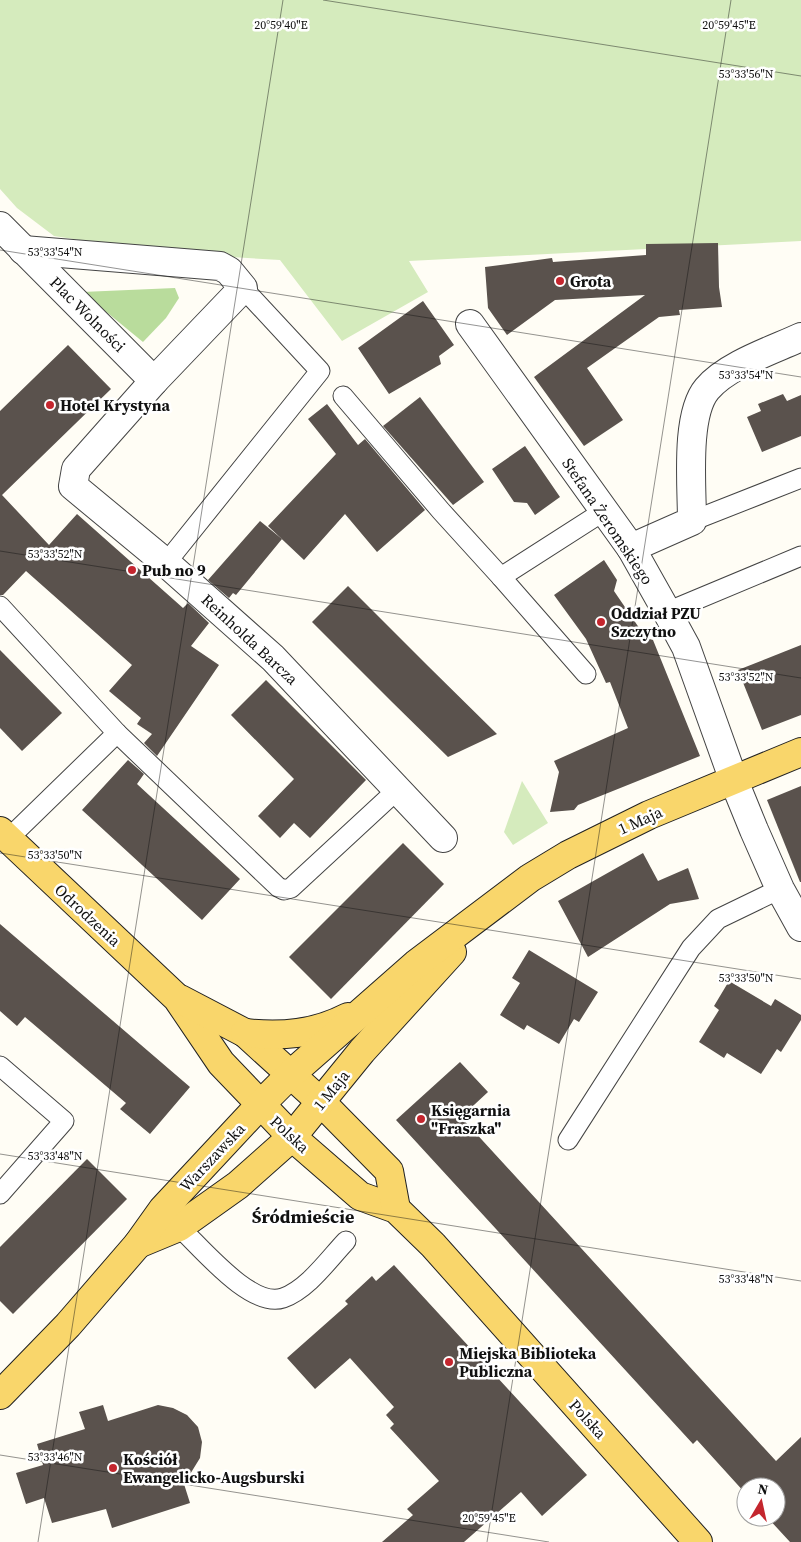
<svg xmlns="http://www.w3.org/2000/svg" width="801" height="1542" font-family="'Source Serif 4',serif">
  <style>
    .green { fill: #d5ebbd }
    .forest { fill: #b9dc9c }
    .building { fill: #5a524d }
    .lines { fill: none; stroke-linecap: round; stroke-linejoin: round }
    .lane-casing { stroke: #444; stroke-width: 21 }
    .street-casing { stroke: #444; stroke-width: 30 }
    .primary-casing { stroke: #222; stroke-width: 30 }
    .lane { stroke: #fff; stroke-width: 19 }
    .street { stroke: #fff; stroke-width: 28 }
    .primary { stroke: #f9d66b; stroke-width: 28 }
    .ticks { fill: none; stroke: #111; stroke-width: 1; stroke-opacity: 0.45 }
    .poi-dot { fill: #c4262e; stroke: #fff; stroke-width: 2 }
    .labels { text-anchor: middle; dominant-baseline: central; stroke-width: 5; stroke-linejoin: round; paint-order: stroke }
    .poi-label { font-size: 16px; font-weight: bold; fill: #111; stroke: #fff; text-anchor: start }
    .street-label { font-size: 16px; fill: #111; stroke: #fff }
    .neighbourhood-label { font-size: 18px; font-weight: bold; fill: #111; stroke: #fff }
    .ticks-label { font-size: 12px; text-anchor: middle; fill: #111; stroke: #fff; stroke-width: 5; stroke-linejoin: round; paint-order: stroke }
  </style>
  <rect width="100%" height="100%" fill="#fffdf5"/>
  <g class="green">
    <polygon points="0,0 801,0 801,241 409,261 428,292 342,341 280,260 164,253 54,236 17,208 0,189"/>
    <polygon points="522,781 548,823 513,845 504,832"/>
  </g>
  <polygon class="forest" points="175,288 179,298 166,318 143,342 82,292"/>
  <g class="building">
    <polygon points="718,243 719,287 722,307 679,310 680,315 659,317 587,368 623,420 584,446 534,377 645,295 555,300 507,335 488,308 485,267 552,258 553,262 646,255 646,244"/>
    <polygon points="423,301 454,345 439,356 441,364 389,394 358,348"/>
    <polygon points="68,345 111,389 2,495 49,545 77,514 183,608 188,603 209,623 191,646 219,665 157,756 144,743 152,734 137,724 141,718 109,691 132,665 26,571 3,595 0,595 0,411"/>
    <polygon points="783,394 787,401 801,395 801,436 762,452 747,417 761,411 758,404"/>
    <polygon points="420,397 484,482 453,505 383,426"/>
    <polygon points="327,404 358,445 365,439 425,510 377,552 345,514 304,560 268,526 336,454 308,419"/>
    <polygon points="525,446 560,497 535,515 527,503 514,502 492,469"/>
    <polygon points="260,521 282,539 236,595 233,593 229,598 208,580"/>
    <polygon points="604,560 617,580 614,591 646,638 653,640 700,756 578,805 574,810 550,812 559,772 554,761 628,728 610,682 606,683 586,639 554,595"/>
    <polygon points="348,586 428,666 497,734 448,757 392,702 312,622"/>
    <polygon points="801,645 801,715 762,730 738,670"/>
    <polygon points="0,650 62,713 22,751 0,728"/>
    <polygon points="266,680 366,780 310,838 294,823 280,838 258,816 294,779 231,715"/>
    <polygon points="128,760 144,774 137,784 240,879 202,920 82,810"/>
    <polygon points="801,786 801,882 800,882 767,800"/>
    <polygon points="403,843 444,884 331,999 289,957"/>
    <polygon points="643,853 658,881 688,868 699,899 670,904 588,957 558,901"/>
    <polygon points="0,924 190,1087 150,1134 120,1109 126,1103 25,1017 17,1026 0,1011"/>
    <polygon points="529,950 598,992 579,1022 574,1019 559,1044 527,1025 524,1030 500,1015 520,983 512,978"/>
    <polygon points="729,981 771,1006 775,999 801,1015 801,1020 781,1052 777,1049 761,1074 727,1053 724,1058 699,1042 719,1010 714,1006"/>
    <polygon points="460,1062 488,1092 461,1117 776,1461 801,1437 801,1542 790,1542 767,1517 776,1517 776,1487 746,1487 746,1494 697,1440 693,1444 396,1120"/>
    <polygon points="87,1159 127,1199 13,1314 0,1301 0,1247"/>
    <polygon points="394,1265 587,1475 542,1516 521,1492 464,1542 382,1542 413,1515 407,1509 439,1481 390,1428 394,1424 386,1415 394,1407 350,1358 315,1389 287,1358 348,1304 345,1301 372,1276 376,1281"/>
    <polygon points="103,1405 108,1421 158,1405 173,1408 187,1415 198,1427 202,1442 200,1458 184,1484 190,1503 112,1528 106,1509 52,1523 44,1498 26,1504 16,1473 43,1465 37,1444 85,1429 79,1412"/>
  </g>
  <g class="lines">
    <defs>
      <g id="lane">
        <polyline points="343,396 441,511 501,577 604,511"/>
        <polyline points="692,521 801,478"/>
        <polyline points="166,563 320,371 243,288"/>
        <polyline points="501,577 586,674"/>
        <polyline points="0,606 117,733 8,839"/>
        <polyline points="667,612 801,556"/>
        <polyline points="117,733 278,887 284,890 291,888 397,790"/>
        <polyline points="0,1066 64,1121 0,1194"/>
        <polyline points="568,1140 691,948 718,919 780,889"/>
        <path d="M179,1227C201,1247 251,1309 283,1298C308,1289 328,1260 346,1241"/>
      </g>
      <g id="street">
        <polyline points="0,226 154,381"/>
        <polyline points="23,250 220,266 229,271 243,288 154,381 76,469 73,486 166,563 273,658 443,838"/>
        <polyline points="470,324 631,548 667,612 686,647 734,781 754,830 780,889 801,927"/>
        <path d="M631,548L692,521C692,487 685,415 707,389C727,365 773,350 801,337"/>
      </g>
      <g id="primary">
        <polyline points="0,831 177,998 221,1063 292,1137 360,1196 396,1209 433,1245 698,1542"/>
        <polyline points="180,999 245,1033 321,1102 389,1171 396,1209"/>
        <path d="M245,1033C282,1037 315,1034 348,1017"/>
        <polyline points="138,1244 179,1227 238,1185 292,1137 362,1051 452,952"/>
        <polyline points="0,1395 68,1325 138,1244 163,1209 260,1105 291,1074 416,964 530,878 568,855 649,815 801,752"/>
      </g>
    </defs>
    <use href="#lane" class="lane-casing"/>
    <use href="#street" class="street-casing"/>
    <use href="#primary" class="primary-casing"/>
    <use href="#lane" class="lane"/>
    <use href="#street" class="street"/>
    <use href="#primary" class="primary"/>
  </g>
  <path class="ticks" d="M323,0L801,76M0,250L801,377M0,551L801,678M0,853L801,979M0,1154L801,1281M0,1455L549,1542M38,1542L283,0M487,1542L731,0"/>
  <g class="poi-dot">
    <circle cx="560" cy="281" r="5"/>
    <circle cx="50" cy="405" r="5"/>
    <circle cx="132" cy="570" r="5"/>
    <circle cx="601" cy="622" r="5"/>
    <circle cx="421" cy="1119" r="5"/>
    <circle cx="449" cy="1362" r="5"/>
    <circle cx="113" cy="1468" r="5"/>
  </g>
  <g class="labels">
    <g class="poi-label">
      <text x="570" y="281">Grota</text>
      <text x="60" y="405">Hotel Krystyna</text>
      <text x="142" y="570">Pub no 9</text>
      <text x="611" y="613">Oddział PZU<tspan x="611" dy="18">Szczytno</tspan></text>
      <text x="431" y="1110">Księgarnia<tspan x="431" dy="18">"Fraszka"</tspan></text>
      <text x="459" y="1353">Miejska Biblioteka<tspan x="459" dy="18">Publiczna</tspan></text>
      <text x="123" y="1459">Kościół<tspan x="123" dy="18">Ewangelicko-Augsburski</tspan></text>
    </g>
    <g class="street-label">
      <text transform="translate(88 314) rotate(45)">Plac Wolności</text>
      <text transform="translate(608 521) rotate(56)">Stefana Żeromskiego</text>
      <text transform="translate(250 639) rotate(43)">Reinholda Barcza</text>
      <text transform="translate(640 820) rotate(-24)">1 Maja</text>
      <text transform="translate(88 915) rotate(43)">Odrodzenia</text>
      <text transform="translate(331 1090) rotate(-51)">1 Maja</text>
      <text transform="translate(290 1134) rotate(43)">Polska</text>
      <text transform="translate(212 1157) rotate(-47)">Warszawska</text>
      <text transform="translate(588 1419) rotate(48)">Polska</text>
    </g>
    <g class="neighbourhood-label">
      <text x="303" y="1216">Śródmieście</text>
    </g>
  </g>
  <g class="ticks-label">
    <text x="281" y="29">20°59'40"E</text>
    <text x="729" y="29">20°59'45"E</text>
    <text x="746" y="78">53°33'56"N</text>
    <text x="55" y="256">53°33'54"N</text>
    <text x="746" y="379">53°33'54"N</text>
    <text x="55" y="558">53°33'52"N</text>
    <text x="746" y="681">53°33'52"N</text>
    <text x="55" y="859">53°33'50"N</text>
    <text x="746" y="982">53°33'50"N</text>
    <text x="55" y="1160">53°33'48"N</text>
    <text x="746" y="1283">53°33'48"N</text>
    <text x="55" y="1461">53°33'46"N</text>
    <text x="489" y="1522">20°59'45"E</text>
  </g>
  <g transform="translate(761 1502) rotate(9)"><circle r="24" fill="#ffffff" stroke="#a0a0a0"/>
  <path d="M0-4L9 19L0 12L-9 19Z" fill="#c4262e"/>
  <text y="-8" font-size="14" font-weight="bold" text-anchor="middle" fill="#111111">N</text>
  </g>
</svg>
